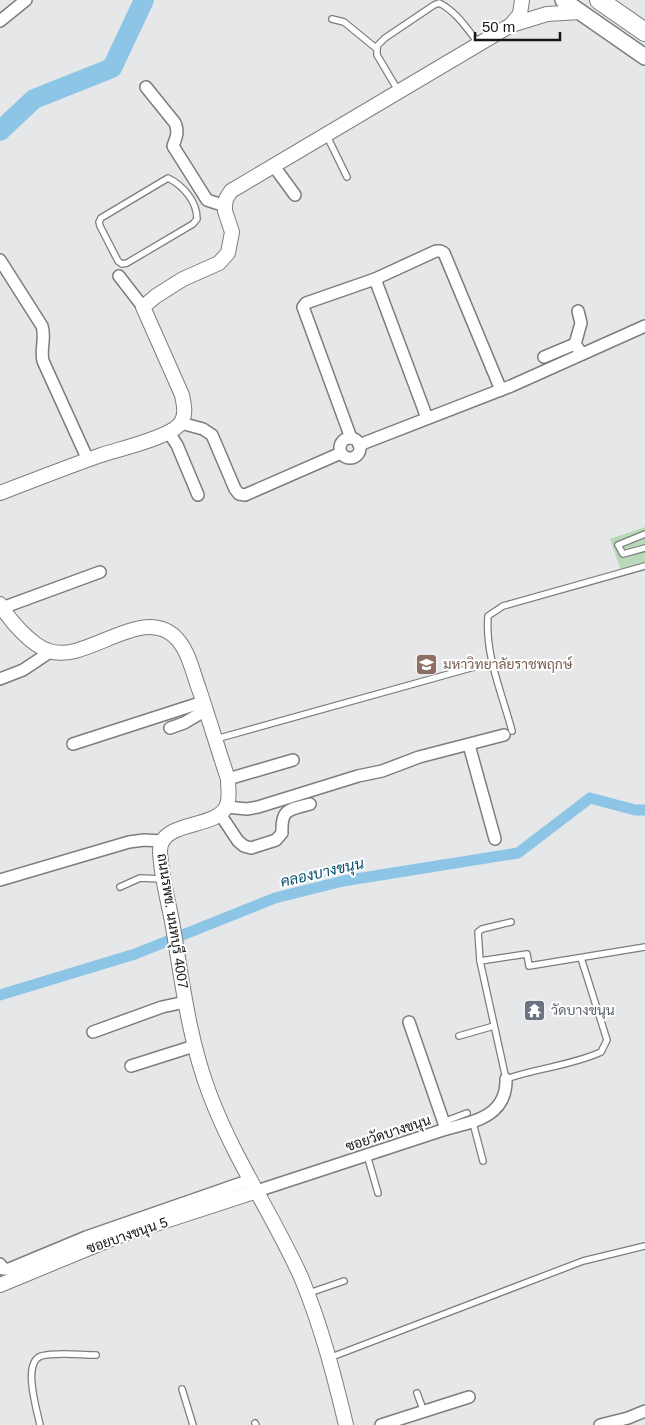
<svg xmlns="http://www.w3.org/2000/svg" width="645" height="1425" font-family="Helvetica,Sarabun,sans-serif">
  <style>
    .green { fill: #b9d9b8 }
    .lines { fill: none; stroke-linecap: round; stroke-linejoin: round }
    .canal { stroke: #8dc5e7; stroke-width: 11 }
    .river { stroke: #8dc5e7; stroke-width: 20 }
    .service-casing { stroke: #7b7d7f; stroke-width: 8 }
    .minor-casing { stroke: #7b7d7f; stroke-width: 14 }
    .tertiary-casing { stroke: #7b7d7f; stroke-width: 16 }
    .secondary-casing { stroke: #7b7d7f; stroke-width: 18 }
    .primary-casing { stroke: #7b7d7f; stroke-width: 20 }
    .service { stroke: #fff; stroke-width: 5.5 }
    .minor { stroke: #fff; stroke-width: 11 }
    .tertiary { stroke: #fff; stroke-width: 14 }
    .secondary { stroke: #fff; stroke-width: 15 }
    .primary { stroke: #fff; stroke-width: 18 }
    .labels { text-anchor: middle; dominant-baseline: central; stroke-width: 4; stroke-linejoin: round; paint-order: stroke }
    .education-label { font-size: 14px; fill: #785e54; stroke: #fff; text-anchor: start }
    .street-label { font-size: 14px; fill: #151616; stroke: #fff }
    .worship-label { font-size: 14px; fill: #5b616d; stroke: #fff; text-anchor: start }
    .water-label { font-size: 15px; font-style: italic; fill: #065070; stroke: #fff }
  </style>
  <rect width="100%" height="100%" fill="#e5e7e9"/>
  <polygon class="green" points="645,527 645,563 621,571 610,539"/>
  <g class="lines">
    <polyline class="canal" points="0,995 135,954 275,898 343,881 518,853 590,798 635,810 645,810"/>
    <polyline class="river" points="0,131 34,99 112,68 144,0"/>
    <defs>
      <g id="service">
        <polyline points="332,19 344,22 377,49"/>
        <path d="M399,92L377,55V46L385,38L434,5L439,3C456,11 468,30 479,44"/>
        <polyline points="326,134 347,177"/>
        <path d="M168,178C184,186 197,202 197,219L193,224L127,263L122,264L118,261L100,226L99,222L101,218Z"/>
        <polyline points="645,534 618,545 623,554 645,548"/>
        <path d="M512,731C502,693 485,656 488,616L503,606L645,566"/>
        <polyline points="216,739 492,662"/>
        <polyline points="120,887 140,878 162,879"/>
        <path d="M511,922L482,929L478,932L480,961L506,1079C537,1068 570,1066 601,1052L607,1040L581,958"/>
        <polyline points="480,961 527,954 529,966 645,947"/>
        <polyline points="459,1036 494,1026"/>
        <polyline points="443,1122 467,1113"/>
        <polyline points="473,1123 483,1161"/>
        <polyline points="367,1155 378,1193"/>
        <polyline points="309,1293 344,1281"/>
        <polyline points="329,1358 583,1261 645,1246"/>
        <polyline points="182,1389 193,1425"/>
        <polyline points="417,1393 424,1412"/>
        <polyline points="255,1423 256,1425"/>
        <path d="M40,1425C37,1410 22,1363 41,1356C56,1352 80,1355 96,1355"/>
      </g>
      <g id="minor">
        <polyline points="0,21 26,0"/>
        <path d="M146,87L175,123C179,132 176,138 173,146L207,200L225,206"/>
        <polyline points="273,165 295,195"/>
        <path d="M0,260L42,326C46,338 40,350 43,361L88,460"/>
        <polyline points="119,276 143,307"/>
        <polyline points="375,279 427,418"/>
        <polyline points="578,311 581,323 575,344 582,354"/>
        <polyline points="544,357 575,344"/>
        <polyline points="181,423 203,429 212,435 235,489 239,494 245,495 341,453"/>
        <polyline points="169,433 177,445 198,495"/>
        <polyline points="351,438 303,307 306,303 375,279 436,251 440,251 444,253 501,390"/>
        <circle cx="350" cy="448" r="10"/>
        <polyline points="359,445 511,386 645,326"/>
        <polyline points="2,608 100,572"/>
        <polyline points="0,679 23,670 50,652"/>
        <polyline points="170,728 184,723 206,710"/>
        <polyline points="73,744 203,702"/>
        <polyline points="469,745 495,839"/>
        <polyline points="228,779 293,760"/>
        <polyline points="227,807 247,809 258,807 358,776 382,771 419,757 504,735"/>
        <path d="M220,814L238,841L244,846L251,848L276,840L282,833C281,808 289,810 310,804"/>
        <polyline points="0,880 129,842 144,840 162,841"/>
        <polyline points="409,1022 446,1129"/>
        <polyline points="93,1032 162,1007 185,1002"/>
        <polyline points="131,1066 194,1046"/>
        <path d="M257,1191L446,1129C474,1122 507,1116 506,1079"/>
        <polyline points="0,1264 3,1269 9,1269 86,1237 250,1180"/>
        <polyline points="381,1425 469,1397"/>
        <polyline points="600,1425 628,1418 645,1411"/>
      </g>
      <g id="tertiary">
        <polyline points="511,25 520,14 522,0"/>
        <path d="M0,493C34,480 67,467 101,455C120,449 167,438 179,425C187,416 184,405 182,395L143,307L156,296L183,279L219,263L228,253L232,232L225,211V206L226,199L231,191L511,25L547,14L580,12"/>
        <path d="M0,604C9,620 32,646 49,651C88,664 144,601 178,640C189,653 193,673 199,689C209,719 218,749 228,779C228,788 230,797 227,805C218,830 160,819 160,851C161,879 170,906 174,933C183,988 190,1043 210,1095C234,1159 273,1215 301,1277C321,1325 334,1375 346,1425"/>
        <polyline points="0,1285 116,1237 257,1191"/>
      </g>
      <polyline id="secondary" points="563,0 645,57"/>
      <polyline id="primary" points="599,0 645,32"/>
    </defs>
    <use href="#service" class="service-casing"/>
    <use href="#minor" class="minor-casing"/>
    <use href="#tertiary" class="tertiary-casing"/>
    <use href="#secondary" class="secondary-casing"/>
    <use href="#primary" class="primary-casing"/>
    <use href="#service" class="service"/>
    <use href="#minor" class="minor"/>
    <use href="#tertiary" class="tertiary"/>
    <use href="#secondary" class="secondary"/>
    <use href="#primary" class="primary"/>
  </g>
  <defs>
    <symbol id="university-square" viewBox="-11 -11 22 22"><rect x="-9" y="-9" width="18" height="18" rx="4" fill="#8d6e63" stroke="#fff"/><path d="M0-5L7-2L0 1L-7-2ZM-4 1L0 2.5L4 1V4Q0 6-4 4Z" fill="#fff"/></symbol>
    <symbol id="temple-square" viewBox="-11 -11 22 22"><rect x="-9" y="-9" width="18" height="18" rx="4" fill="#6b7280" stroke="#fff"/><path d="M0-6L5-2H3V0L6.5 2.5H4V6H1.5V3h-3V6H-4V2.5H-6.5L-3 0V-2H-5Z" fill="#fff"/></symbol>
  </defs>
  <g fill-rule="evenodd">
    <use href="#university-square" x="414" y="652" width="25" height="25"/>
    <use href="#temple-square" x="522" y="998" width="25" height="25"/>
  </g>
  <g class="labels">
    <g class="education-label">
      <text x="443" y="664">มหาวิทยาลัยราชพฤกษ์</text>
    </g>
    <g class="street-label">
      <text transform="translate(173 921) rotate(81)">ถนนรพช. นนทบุรี 4007</text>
      <text transform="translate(388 1133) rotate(-18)">ซอยวัดบางขนุน</text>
      <text transform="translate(127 1235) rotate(-19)">ซอยบางขนุน 5</text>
    </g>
    <g class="worship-label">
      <text x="551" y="1010">วัดบางขนุน</text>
    </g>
    <g class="water-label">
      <text transform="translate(322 872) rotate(-13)">คลองบางขนุน</text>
    </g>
  </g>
  <path d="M475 32v8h85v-8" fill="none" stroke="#151616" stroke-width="2.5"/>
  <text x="482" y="32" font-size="15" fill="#151616" stroke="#ffffff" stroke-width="4" paint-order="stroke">50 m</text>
</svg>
